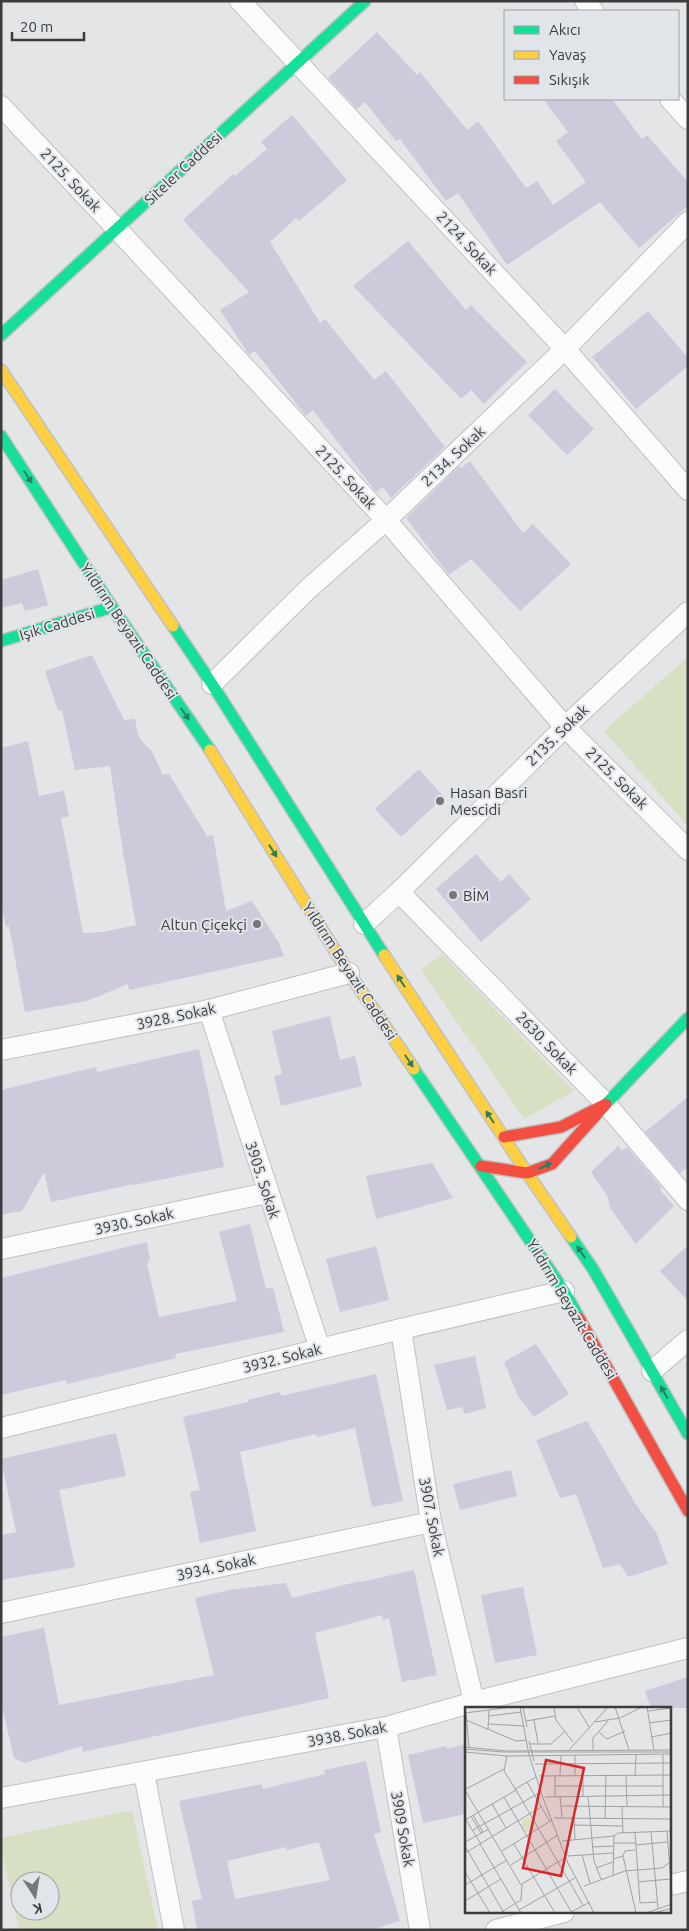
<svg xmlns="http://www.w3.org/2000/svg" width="689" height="1931" font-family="Ubuntu,sans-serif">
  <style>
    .green { fill: #d7e0c2; fill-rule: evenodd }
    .building { fill: #cec9db; fill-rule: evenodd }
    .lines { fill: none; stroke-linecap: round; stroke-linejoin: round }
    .street-casing { stroke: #bfc1c2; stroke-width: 22 }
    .fast-casing { stroke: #bfc1c2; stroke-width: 14 }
    .slow-casing { stroke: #bfc1c2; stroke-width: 14 }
    .jam-casing { stroke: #bfc1c2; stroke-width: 14 }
    .street { stroke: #fbfbfb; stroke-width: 20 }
    .fast { stroke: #16e098; stroke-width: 11 }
    .slow { stroke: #ffcf43; stroke-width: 11 }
    .jam { stroke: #f24e42; stroke-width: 11 }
    .oneway { fill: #2c7e62 }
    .poi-dot { fill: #757779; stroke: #e1e5e9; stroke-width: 2 }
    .labels { text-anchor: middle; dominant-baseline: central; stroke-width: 4; stroke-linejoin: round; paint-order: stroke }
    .street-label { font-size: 15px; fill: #3a3c3e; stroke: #e1e5e9 }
    .poi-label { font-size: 15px; fill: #3a3c3e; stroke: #e1e5e9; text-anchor: start }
    .inset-road { fill: none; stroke: #9fa1a3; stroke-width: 1 }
    .view { fill: #d62828; fill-opacity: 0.15; stroke: #d62828; stroke-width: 2.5 }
    .inset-edge { fill: none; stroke: #3a3c3e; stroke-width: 2.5 }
  </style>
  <rect width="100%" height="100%" fill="#e3e5e7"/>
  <g class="green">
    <polygon points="688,657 688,826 604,731"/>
    <polygon points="442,954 574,1091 524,1119 421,970"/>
    <path d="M132,1810L158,1930H19L1,1849V1838ZM20,1881H50V1911H20Z"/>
  </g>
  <g class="building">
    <polygon points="377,32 417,75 420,72 467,130 478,121 526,188 537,181 553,205 586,182 556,141 568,132 543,99 612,99 642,139 647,135 688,182 688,206 639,248 600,202 507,265 458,193 446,201 400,139 396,141 365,102 357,109 328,78"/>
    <polygon points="292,115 347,180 299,221 296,218 270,242 320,323 325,319 374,380 386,371 445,447 391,498 383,487 376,492 313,410 306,416 255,351 249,355 247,352 220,310 249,292 183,220 233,174 235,176 267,149 261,142"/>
    <polygon points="408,241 466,310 471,305 527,362 484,404 471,390 461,399 353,286"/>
    <polygon points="648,311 688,358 688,366 636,409 592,357"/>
    <polygon points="555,389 594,429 567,455 528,415"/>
    <polygon points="470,461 523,533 533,524 571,564 520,611 471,559 449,575 406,518 459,466 461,468"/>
    <polygon points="38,569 48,605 25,611 22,603 1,608 1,580"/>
    <polygon points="92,655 124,720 135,719 138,735 143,743 151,750 163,775 169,774 207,836 213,835 226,911 252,901 279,943 284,956 129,990 128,984 87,1001 25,1012 9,926 6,927 1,903 1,748 28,741 39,796 64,791 69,816 61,818 83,933 103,932 136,925 123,852 110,766 75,770 62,710 58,711 45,671"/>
    <polygon points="419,769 444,797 401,837 375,809"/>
    <polygon points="476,854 501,882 509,874 531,899 481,942 436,889"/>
    <polygon points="330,1016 340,1060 355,1056 362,1086 281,1106 274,1076 282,1074 272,1031"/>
    <polygon points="199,1049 224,1167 134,1185 134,1184 51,1202 44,1172 22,1211 1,1215 1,1090 96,1067 97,1072"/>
    <polygon points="688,1097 688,1167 680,1173 645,1132"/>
    <polygon points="618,1146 622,1151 627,1147 662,1188 660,1190 674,1206 636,1244 610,1208 608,1197 591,1172"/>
    <polygon points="432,1163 453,1198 376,1219 366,1176"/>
    <polygon points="250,1224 266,1289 273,1287 284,1332 175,1354 176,1358 67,1384 66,1380 1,1395 1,1278 147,1242 150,1259 147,1264 159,1317 237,1301 219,1232"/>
    <polygon points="688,1245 688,1301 660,1271"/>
    <polygon points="376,1246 389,1300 340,1312 326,1259"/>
    <polygon points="536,1344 569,1394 534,1417 518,1396 504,1362"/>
    <polygon points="475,1356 486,1408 465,1414 462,1407 447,1410 434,1365"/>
    <polygon points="376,1374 403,1501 372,1507 355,1428 317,1437 316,1434 240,1452 256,1531 200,1543 190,1492 200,1490 183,1417 248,1402 248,1400 280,1392 281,1396"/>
    <polygon points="587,1421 635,1503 657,1534 668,1564 628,1577 620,1564 603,1568 576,1494 560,1498 536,1440"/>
    <polygon points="116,1433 126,1476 59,1490 75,1567 1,1580 1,1535 16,1532 1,1459"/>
    <polygon points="511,1470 517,1496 460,1510 453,1484"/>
    <polygon points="414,1570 437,1675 402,1682 389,1618 383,1620 382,1615 315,1633 329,1698 83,1752 82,1746 25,1763 14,1758 1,1702 1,1637 44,1628 59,1705 214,1675 195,1598 229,1590 286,1583 292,1598 360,1581 361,1582"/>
    <polygon points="523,1587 537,1655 495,1663 481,1595"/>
    <polygon points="688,1677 688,1708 651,1708 645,1691"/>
    <polygon points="466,1744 466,1814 423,1823 408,1755 446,1746 447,1749"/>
    <path d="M366,1761L381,1832L374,1834L400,1921L370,1930H197L192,1901L202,1899L179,1801L262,1784L263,1789L325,1774L324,1770ZM319,1842L330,1880L235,1899L227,1861L286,1847L287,1850Z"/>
  </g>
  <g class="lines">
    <defs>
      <g id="street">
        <polyline points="240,1 565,349 688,490"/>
        <polyline points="585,1 593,11"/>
        <polyline points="670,99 688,119"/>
        <polyline points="1,106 117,229 386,520 565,727 688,850"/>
        <polyline points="212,684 307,590 386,520 565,349 688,222"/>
        <polyline points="399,892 606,1104 688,1200"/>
        <polyline points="364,924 399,892 565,727 688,612"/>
        <polyline points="209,1010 320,1349"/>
        <polyline points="1,1050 209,1010 349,973"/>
        <polyline points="1,1249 267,1193"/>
        <polyline points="401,1329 431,1522 474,1702"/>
        <polyline points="652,1371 688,1340"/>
        <polyline points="1,1428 401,1329 564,1291"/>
        <polyline points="1,1613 431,1522"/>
        <polyline points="386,1727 420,1930"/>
        <polyline points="144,1773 174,1930"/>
        <polyline points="1,1798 386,1727 474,1702 688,1648"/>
        <polyline points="670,1885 688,1881"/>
        <polyline points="496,1930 564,1912"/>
      </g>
      <g id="fast">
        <polyline points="1,335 365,1"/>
        <polyline points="1,436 112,607 210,750"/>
        <polyline points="173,626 212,684 384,955"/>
        <polyline points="1,641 112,607"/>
        <polyline points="414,1069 564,1291 579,1318"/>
        <polyline points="606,1104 688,1018"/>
        <polyline points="571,1237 593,1269 688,1434"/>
      </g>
      <g id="slow">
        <polyline points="1,370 173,626"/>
        <polyline points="210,750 349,973 414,1069"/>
        <polyline points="384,955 527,1173 571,1237"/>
      </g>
      <g id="jam">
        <polyline points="481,1166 527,1173 552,1164 606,1104 561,1127 504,1137"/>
        <polyline points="579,1318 688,1511"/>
      </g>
    </defs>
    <use href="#street" class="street-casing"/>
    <use href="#fast" class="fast-casing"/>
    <use href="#slow" class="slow-casing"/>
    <use href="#jam" class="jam-casing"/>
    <use href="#street" class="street"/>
    <use href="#fast" class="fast"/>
    <use href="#slow" class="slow"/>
    <use href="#jam" class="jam"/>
  </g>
  <defs><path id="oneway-solid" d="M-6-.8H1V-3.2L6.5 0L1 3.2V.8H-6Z" transform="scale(1.25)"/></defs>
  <g class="oneway">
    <use href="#oneway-solid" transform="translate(28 477) rotate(57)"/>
    <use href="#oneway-solid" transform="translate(185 714) rotate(55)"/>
    <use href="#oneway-solid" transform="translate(273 851) rotate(58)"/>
    <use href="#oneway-solid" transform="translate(401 981) rotate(-123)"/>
    <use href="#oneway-solid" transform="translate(409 1061) rotate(56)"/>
    <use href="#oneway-solid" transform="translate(490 1117) rotate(-123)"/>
    <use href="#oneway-solid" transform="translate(545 1166) rotate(-23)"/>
    <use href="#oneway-solid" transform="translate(581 1252) rotate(-125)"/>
    <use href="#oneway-solid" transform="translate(664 1392) rotate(-120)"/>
  </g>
  <g class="poi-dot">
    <circle cx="440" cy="801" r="5"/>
    <circle cx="453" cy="895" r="5"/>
    <circle cx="257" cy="924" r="5"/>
  </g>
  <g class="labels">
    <g class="street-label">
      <text transform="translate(183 168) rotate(-43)">Siteler Caddesi</text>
      <text transform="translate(71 180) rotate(47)">2125. Sokak</text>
      <text transform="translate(467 243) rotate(47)">2124. Sokak</text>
      <text transform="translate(453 456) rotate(-43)">2134. Sokak</text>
      <text transform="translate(346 477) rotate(47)">2125. Sokak</text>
      <text transform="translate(57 624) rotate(-17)">Işık Caddesi</text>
      <text transform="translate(129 631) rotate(56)">Yıldırım Beyazıt Caddesi</text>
      <text transform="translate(557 735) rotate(-44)">2135. Sokak</text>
      <text transform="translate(617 778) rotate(45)">2125. Sokak</text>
      <text transform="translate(350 971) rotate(57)">Yıldırım Beyazıt Caddesi</text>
      <text transform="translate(176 1016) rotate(-12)">3928. Sokak</text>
      <text transform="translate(547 1043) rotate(46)">2630. Sokak</text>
      <text transform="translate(263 1180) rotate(72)">3905. Sokak</text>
      <text transform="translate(134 1221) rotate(-12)">3930. Sokak</text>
      <text transform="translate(572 1309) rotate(59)">Yıldırım Beyazıt Caddesi</text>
      <text transform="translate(282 1358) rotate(-14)">3932. Sokak</text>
      <text transform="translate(432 1517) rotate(79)">3907. Sokak</text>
      <text transform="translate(216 1567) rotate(-12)">3934. Sokak</text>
      <text transform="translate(347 1734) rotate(-11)">3938. Sokak</text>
      <text transform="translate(403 1829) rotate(80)">3909 Sokak</text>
    </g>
    <g class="poi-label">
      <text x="450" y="792">Hasan Basri<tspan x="450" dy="17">Mescidi</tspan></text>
      <text x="463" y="895">BİM</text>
      <text x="247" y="924" text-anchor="end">Altun Çiçekçi</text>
    </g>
  </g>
  <g transform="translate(465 1707)">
    <rect width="206" height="206" fill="#e3e5e7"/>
    <path d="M56 118a7 7 0 1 1 14 0a7 7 0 1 1-14 0Z" fill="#d7e0c2"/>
    <path class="inset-road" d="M55,0L64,48L78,91L103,156L129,206M58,0L62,20M89,0L91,13L108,35M112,0L124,20M150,0L164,43M182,0L189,43M183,4L207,1M0,6L47,0M1,6L4,41M24,9L57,5M1,13L51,34L62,33M69,13L73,36M61,14L90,9M130,15L155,11L177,0M184,16L207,13M24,17L59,19M23,23L24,3M134,25L142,32L160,24M186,30L207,26M64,34L69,54M65,37H86L99,25M0,40L42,44L207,43M0,42L38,45H207M104,43L143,0M128,43V31L143,14M0,45L42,49L207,47M70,57L207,56M95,68L96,48M110,68V48M74,69L207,68M161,69L162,99M170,69L171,48M62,75L85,115M90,79H198M1,82L39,62M50,82L71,70M0,83L56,178M51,83L118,198M118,89V69M123,89L129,154L136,172M39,90L107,206M80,90L207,88M90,90V68M95,90L97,110M27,97L41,121M96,99L207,100M157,100L158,126M198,100V48M8,108L18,125M6,109L16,126M109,110L110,133M89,111L207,112M140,111L141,69M0,113L51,83L39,64L42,49M1,113L16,137M109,118L158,119M8,123L76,85M170,125L175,196L192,195M186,125L193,201M202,125L207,187M97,134L149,129L153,126L207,124M0,135L24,122M149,136H170M15,137L56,206M49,137L90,206M171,138L202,135M0,139L39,206M127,140L148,139M37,144L87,113M0,146L76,100M117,148L125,176M103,149L148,146M158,149L171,206M148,152L158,149L160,144L170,143M46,158L93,128M131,161L148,155M0,165L25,206M148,168L149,129M173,175L205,172M0,178L42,153M119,179L160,164L197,161L207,154M0,194L36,172M54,203L110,171M106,205L125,195M35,206L56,193L57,177L101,150M181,206L207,197M189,206L207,201"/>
    <path class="view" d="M81,53L119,61L96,169L58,161Z"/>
    <rect width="206" height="206" class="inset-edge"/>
  </g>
  <rect width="689" height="1931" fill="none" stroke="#3a3c3e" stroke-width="5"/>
  <rect x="504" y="10" width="175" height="90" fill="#e1e5e9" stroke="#9ea1a5"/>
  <rect x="514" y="26" width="25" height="8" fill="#16e098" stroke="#9ea1a5"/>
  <text x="549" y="35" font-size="15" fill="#3a3c3e">Akıcı</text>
  <rect x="514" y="51" width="25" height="8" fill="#ffcf43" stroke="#9ea1a5"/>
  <text x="549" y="60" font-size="15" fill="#3a3c3e">Yavaş</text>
  <rect x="514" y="76" width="25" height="8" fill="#f24e42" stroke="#9ea1a5"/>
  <text x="549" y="85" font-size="15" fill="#3a3c3e">Sıkışık</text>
  <g transform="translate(35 1896) rotate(168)"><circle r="24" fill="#e1e5e9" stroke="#9ea1a5"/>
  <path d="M0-4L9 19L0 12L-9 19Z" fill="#757779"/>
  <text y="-8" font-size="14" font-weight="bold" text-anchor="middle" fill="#3a3c3e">K</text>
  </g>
  <path d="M12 32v8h72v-8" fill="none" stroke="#3a3c3e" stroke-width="2.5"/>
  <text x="20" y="32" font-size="15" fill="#3a3c3e" stroke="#e1e5e9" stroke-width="4" paint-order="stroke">20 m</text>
</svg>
